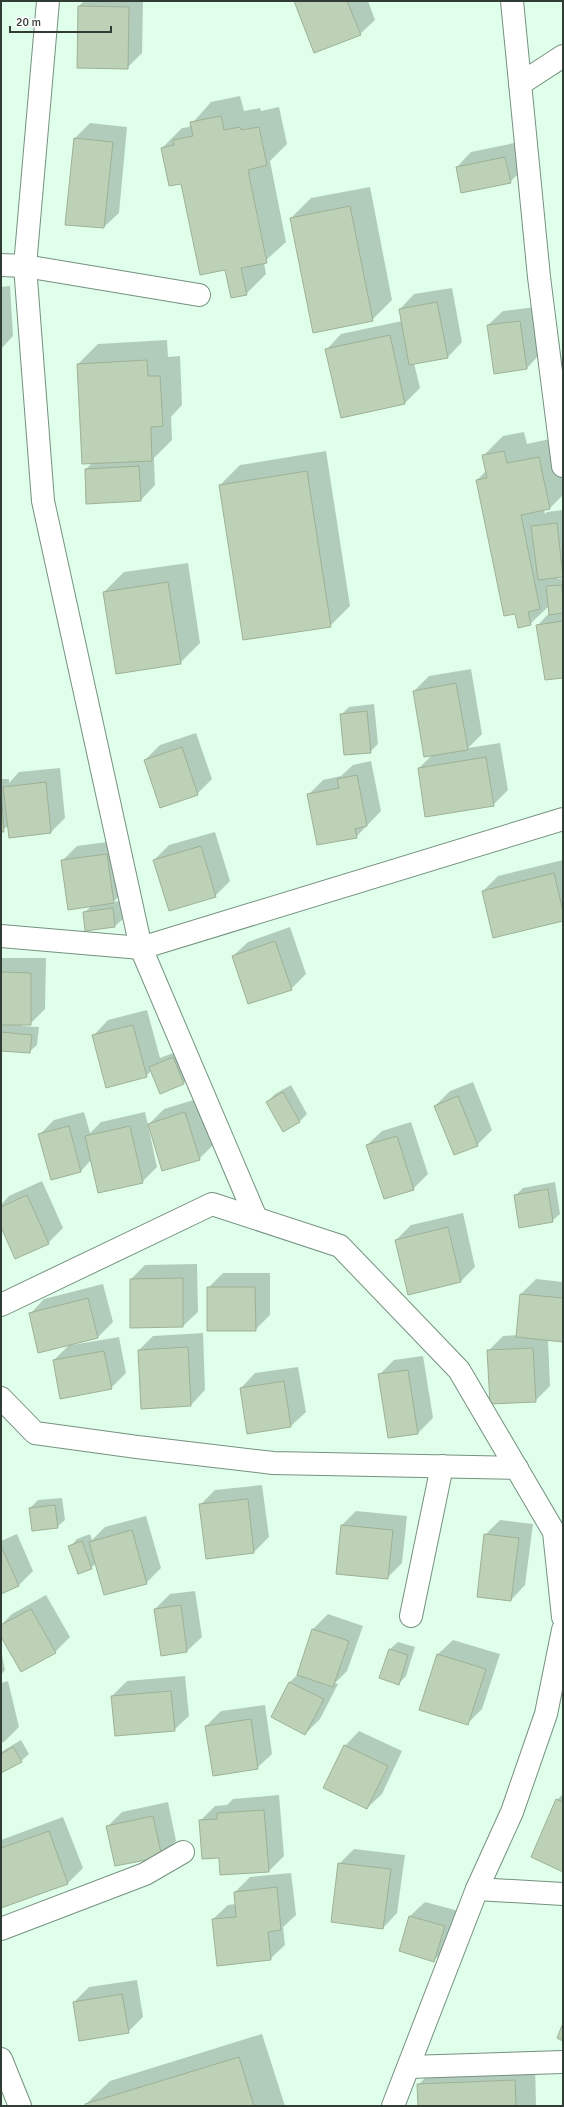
<svg xmlns="http://www.w3.org/2000/svg" width="564" height="2107" font-family="Signika,sans-serif">
  <style>
    .shadow { fill: #0003 }
    .building { fill: #bdd1b6; stroke: #9eb197 }
    .lines { fill: none; stroke-linecap: round; stroke-linejoin: round }
    .street-casing { stroke: #75917f; stroke-width: 24 }
    .street { stroke: #fff; stroke-width: 22 }
  </style>
  <rect width="100%" height="100%" fill="#dfffea"/>
  <g class="shadow">
    <polygon points="84,1 143,1 142,53 127,68 79,6"/>
    <polygon points="295,1 368,1 375,20 360,34"/>
    <polygon points="240,96 244,111 260,108 261,111 279,107 287,144 270,161 286,242 264,262 266,274 246,294 225,269 182,183 162,148 182,128 189,127 211,102"/>
    <polygon points="90,123 127,127 119,213 104,227 67,224 75,138"/>
    <polygon points="519,142 525,167 510,182 457,167 471,152"/>
    <polygon points="370,187 392,300 372,320 291,218 311,198"/>
    <polygon points="10,286 13,336 1,349 1,287"/>
    <polygon points="452,288 462,342 448,357 414,363 420,388 405,403 342,417 327,349 341,334 402,321 400,309 414,294"/>
    <polygon points="535,307 541,353 527,368 488,325 503,311"/>
    <polygon points="167,340 168,357 180,356 182,405 171,417 172,440 154,458 155,485 141,500 86,469 92,463 83,463 78,364 98,344"/>
    <polygon points="524,432 527,444 559,437 563,458 563,495 549,509 544,510 545,514 547,512 563,510 563,576 557,576 558,579 563,578 563,677 538,625 549,613 549,606 530,624 515,613 477,480 486,471 483,456 503,436"/>
    <polygon points="326,451 350,606 330,626 220,485 240,465"/>
    <polygon points="188,563 200,643 180,663 104,592 124,572"/>
    <polygon points="471,669 482,734 468,748 500,743 508,790 493,805 419,768 432,755 414,691 429,676"/>
    <polygon points="374,704 378,744 370,752 341,715 349,707"/>
    <polygon points="196,733 212,779 197,794 145,760 160,745"/>
    <polygon points="371,761 381,811 356,837 308,795 323,780 341,776 353,765"/>
    <polygon points="60,768 65,818 51,832 8,826 1,831 1,779 9,779 9,783 19,772"/>
    <polygon points="215,832 230,881 215,896 154,860 169,845"/>
    <polygon points="122,840 128,888 113,902 120,901 123,919 115,926 86,930 84,913 91,906 62,861 77,846"/>
    <polygon points="563,860 563,920 483,891 498,876"/>
    <polygon points="290,927 306,974 291,989 233,956 248,942"/>
    <polygon points="1,958 46,958 45,1009 30,1024 22,1024 22,1026 39,1027 37,1045 29,1052 1,1050 1,1027 4,1024 1,1024"/>
    <polygon points="147,1010 160,1058 181,1050 191,1075 184,1083 160,1092 151,1071 146,1076 94,1035 108,1020"/>
    <polygon points="473,1082 492,1130 477,1145 435,1106 450,1091"/>
    <polygon points="291,1085 307,1114 300,1121 284,1130 267,1102 275,1094"/>
    <polygon points="200,1098 214,1144 199,1159 149,1125 148,1125 157,1167 142,1182 91,1160 81,1171 52,1179 39,1135 54,1120 84,1112 90,1133 101,1122 145,1112 148,1125 164,1109"/>
    <polygon points="411,1122 428,1174 413,1189 367,1145 382,1131"/>
    <polygon points="42,1181 63,1228 48,1243 1,1225 1,1205 9,1196"/>
    <polygon points="555,1182 560,1214 552,1221 515,1196 523,1188"/>
    <polygon points="463,1213 475,1267 461,1281 396,1240 411,1225"/>
    <polygon points="197,1264 198,1312 183,1326 131,1327 131,1279 145,1265"/>
    <polygon points="223,1273 270,1273 270,1315 255,1330 208,1288"/>
    <polygon points="536,1279 563,1282 563,1341 548,1339 550,1386 535,1401 488,1351 503,1336 517,1335 521,1294"/>
    <polygon points="103,1284 113,1322 98,1337 72,1343 72,1345 119,1337 126,1373 111,1388 54,1360 70,1344 30,1314 44,1299"/>
    <polygon points="203,1333 205,1390 191,1405 139,1350 153,1336"/>
    <polygon points="423,1356 433,1418 418,1433 388,1437 379,1375 394,1360"/>
    <polygon points="298,1367 306,1412 291,1426 241,1388 255,1373"/>
    <polygon points="262,1485 269,1537 254,1552 200,1505 215,1490"/>
    <polygon points="62,1498 65,1520 57,1527 30,1508 38,1500"/>
    <polygon points="356,1511 407,1516 402,1563 387,1578 342,1525"/>
    <polygon points="146,1516 161,1568 146,1583 96,1563 91,1568 70,1547 77,1539 90,1534 92,1540 105,1527"/>
    <polygon points="500,1520 533,1524 525,1585 511,1600 485,1535"/>
    <polygon points="17,1534 33,1571 19,1585 1,1593 1,1541"/>
    <polygon points="195,1591 202,1637 187,1651 162,1655 155,1609 170,1594"/>
    <polygon points="46,1595 70,1637 55,1652 1,1635 1,1625 12,1614"/>
    <polygon points="328,1614 363,1626 347,1671 335,1683 338,1684 320,1719 305,1734 272,1717 290,1682 298,1674 313,1629"/>
    <polygon points="453,1640 500,1654 482,1709 467,1724 421,1709 438,1654"/>
    <polygon points="398,1642 415,1647 406,1676 398,1684 380,1678 390,1649"/>
    <polygon points="1,1650 5,1670 1,1675"/>
    <polygon points="185,1676 189,1716 174,1730 112,1696 127,1681"/>
    <polygon points="8,1681 19,1727 4,1742 1,1743 1,1683"/>
    <polygon points="265,1705 272,1754 257,1768 206,1726 221,1711"/>
    <polygon points="359,1731 402,1751 382,1794 367,1808 345,1746"/>
    <polygon points="21,1740 29,1754 21,1761 1,1772 1,1752"/>
    <polygon points="563,1794 563,1870 557,1800"/>
    <polygon points="279,1795 284,1856 269,1871 219,1857 200,1821 215,1806 227,1805 233,1799"/>
    <polygon points="168,1802 176,1841 161,1856 107,1827 122,1812"/>
    <polygon points="63,1817 83,1868 68,1883 1,1907 1,1840"/>
    <polygon points="354,1849 405,1855 397,1913 383,1928 339,1864"/>
    <polygon points="291,1873 296,1915 283,1927 285,1945 270,1959 213,1919 228,1905 236,1904 235,1892 250,1877"/>
    <polygon points="425,1902 459,1911 449,1946 434,1960 410,1916"/>
    <polygon points="137,1980 143,2017 128,2032 74,2002 89,1987"/>
    <polygon points="262,2034 285,2106 87,2106 86,2104 110,2081"/>
    <polygon points="535,2061 536,2106 419,2106 418,2085 438,2065"/>
  </g>
  <g class="building">
    <polygon points="294,1 347,1 361,35 314,53"/>
    <polygon points="78,6 129,7 128,69 77,68"/>
    <polygon points="221,116 224,130 240,127 241,130 259,127 267,165 248,170 267,263 241,268 247,295 231,298 225,270 200,275 181,184 169,186 161,148 174,145 173,140 193,136 190,122"/>
    <polygon points="74,138 113,142 104,228 65,225"/>
    <polygon points="505,157 511,183 461,193 456,167"/>
    <polygon points="350,206 373,321 313,333 290,218"/>
    <polygon points="437,302 448,358 409,365 399,309"/>
    <polygon points="520,321 527,369 494,374 487,325"/>
    <polygon points="390,335 405,404 341,418 325,349"/>
    <polygon points="147,360 148,376 160,376 163,426 151,427 152,461 82,464 77,364"/>
    <polygon points="504,451 507,463 539,457 550,509 521,515 540,609 528,612 531,625 518,628 515,614 504,616 476,480 487,478 482,455"/>
    <polygon points="139,466 141,501 86,504 85,469"/>
    <polygon points="307,471 331,627 243,640 219,485"/>
    <polygon points="557,523 563,577 538,580 531,526"/>
    <polygon points="168,582 181,664 116,674 103,592"/>
    <polygon points="562,585 563,613 549,615 546,586"/>
    <polygon points="563,621 563,678 545,680 536,625"/>
    <polygon points="456,683 468,750 424,757 413,691"/>
    <polygon points="367,711 371,753 344,755 340,714"/>
    <polygon points="182,747 198,795 160,808 144,760"/>
    <polygon points="486,757 494,806 425,817 418,768"/>
    <polygon points="357,775 367,826 355,829 357,838 317,845 307,794 339,788 337,779"/>
    <polygon points="46,782 51,833 9,838 3,787"/>
    <polygon points="1,786 4,832 1,832"/>
    <polygon points="201,846 216,897 169,911 153,860"/>
    <polygon points="107,854 114,903 68,910 61,860"/>
    <polygon points="554,873 563,911 563,921 493,938 482,891"/>
    <polygon points="113,908 115,927 85,931 83,912"/>
    <polygon points="275,941 292,990 248,1004 232,956"/>
    <polygon points="1,972 31,973 31,1025 1,1025"/>
    <polygon points="133,1025 147,1077 106,1088 92,1035"/>
    <polygon points="1,1032 32,1035 30,1053 1,1051"/>
    <polygon points="173,1057 184,1084 160,1094 149,1067"/>
    <polygon points="283,1092 300,1122 283,1132 266,1102"/>
    <polygon points="458,1096 478,1146 454,1155 434,1106"/>
    <polygon points="185,1112 200,1160 162,1171 148,1124"/>
    <polygon points="69,1126 81,1172 51,1180 38,1134"/>
    <polygon points="130,1126 143,1183 98,1193 85,1136"/>
    <polygon points="397,1136 414,1190 384,1199 366,1145"/>
    <polygon points="548,1189 553,1222 519,1228 514,1195"/>
    <polygon points="27,1195 49,1244 15,1259 1,1227 1,1207"/>
    <polygon points="448,1227 461,1282 408,1295 395,1240"/>
    <polygon points="183,1278 183,1327 130,1328 130,1279"/>
    <polygon points="207,1287 255,1287 256,1331 207,1331"/>
    <polygon points="520,1294 563,1298 563,1342 516,1337"/>
    <polygon points="88,1298 98,1338 38,1353 29,1313"/>
    <polygon points="188,1347 191,1406 141,1409 138,1350"/>
    <polygon points="533,1348 536,1402 490,1404 487,1350"/>
    <polygon points="104,1351 112,1389 60,1399 53,1360"/>
    <polygon points="408,1370 418,1434 388,1438 378,1374"/>
    <polygon points="284,1381 291,1427 247,1434 240,1388"/>
    <polygon points="248,1499 254,1553 206,1559 199,1504"/>
    <polygon points="55,1505 58,1528 32,1531 29,1508"/>
    <polygon points="341,1525 393,1530 388,1579 336,1574"/>
    <polygon points="132,1530 147,1584 104,1595 89,1542"/>
    <polygon points="484,1534 519,1538 511,1601 477,1597"/>
    <polygon points="82,1541 92,1569 78,1574 68,1546"/>
    <polygon points="1,1548 2,1548 19,1586 1,1594"/>
    <polygon points="181,1605 187,1652 161,1656 154,1609"/>
    <polygon points="31,1609 56,1653 21,1672 1,1637 1,1625"/>
    <polygon points="312,1629 349,1641 333,1687 297,1675"/>
    <polygon points="389,1649 408,1655 399,1685 379,1678"/>
    <polygon points="437,1654 486,1669 468,1725 419,1710"/>
    <polygon points="289,1682 324,1699 305,1735 271,1717"/>
    <polygon points="171,1691 175,1731 115,1736 111,1696"/>
    <polygon points="251,1719 258,1769 213,1776 205,1726"/>
    <polygon points="344,1745 388,1766 367,1809 323,1788"/>
    <polygon points="13,1747 22,1762 1,1773 1,1754"/>
    <polygon points="556,1799 563,1802 563,1872 531,1857"/>
    <polygon points="264,1810 269,1872 220,1875 219,1858 202,1859 199,1820 217,1819 217,1813"/>
    <polygon points="153,1816 162,1857 115,1866 106,1826"/>
    <polygon points="49,1831 68,1884 1,1908 1,1848"/>
    <polygon points="338,1863 391,1869 383,1929 331,1922"/>
    <polygon points="277,1887 281,1930 268,1932 271,1960 217,1966 212,1919 236,1917 234,1892"/>
    <polygon points="409,1916 445,1926 434,1962 399,1951"/>
    <polygon points="122,1994 129,2033 79,2041 73,2002"/>
    <polygon points="563,2023 563,2041 557,2038"/>
    <polygon points="239,2057 254,2106 86,2106 85,2104"/>
    <polygon points="515,2080 516,2106 418,2106 417,2084"/>
  </g>
  <g class="lines">
    <defs>
      <g id="street">
        <polyline points="48,1 25,266 43,501 141,948 256,1218"/>
        <polyline points="512,1 539,277 563,466"/>
        <polyline points="520,84 563,56"/>
        <polyline points="1,265 25,266 199,295"/>
        <polyline points="1,936 141,948 563,819"/>
        <polyline points="1,1305 212,1204 340,1246 459,1370 554,1532 563,1617"/>
        <polyline points="1,1398 35,1433 137,1447 273,1463 517,1468"/>
        <polyline points="411,1616 442,1466"/>
        <polyline points="477,1889 563,1894"/>
        <polyline points="1,1929 145,1874 183,1852"/>
        <polyline points="1,2059 20,2106"/>
        <polyline points="409,2067 563,2062"/>
        <polyline points="393,2106 477,1889 512,1812 546,1714 563,1630"/>
      </g>
    </defs>
    <use href="#street" class="street-casing"/>
    <use href="#street" class="street"/>
  </g>
  <rect width="564" height="2107" fill="none" stroke="#303c34" stroke-width="4"/>
  <path d="M10 26v6h101v-6" fill="none" stroke="#303c34" stroke-width="2"/>
  <text x="16" y="26" font-size="12" fill="#303c34" stroke="#ffffff" stroke-width="3" paint-order="stroke">20 m</text>
</svg>
